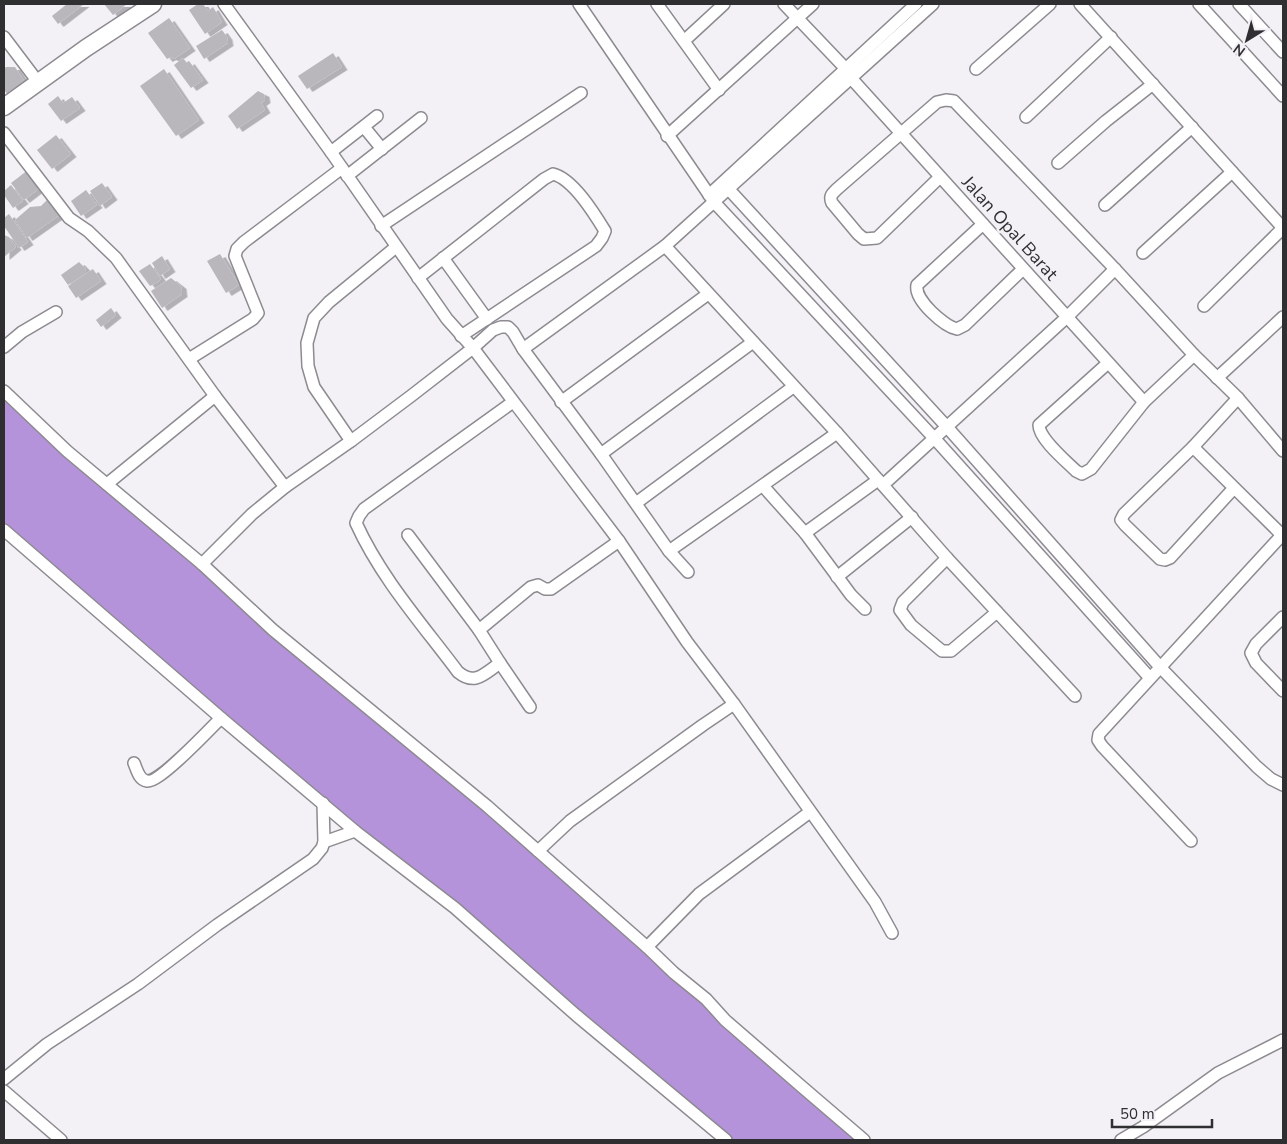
<svg xmlns="http://www.w3.org/2000/svg" width="1287" height="1144" font-family="'Nunito Sans',sans-serif">
  <style>
    .water { fill: #b593da }
    .building { fill: #b9b6bc; filter: url(#shadow) }
    .lines { fill: none; stroke-linecap: round; stroke-linejoin: round }
    .street-casing { stroke: #8d8a90; stroke-width: 14 }
    .secondary-casing { stroke: #8d8a90; stroke-width: 19 }
    .street { stroke: #fff; stroke-width: 11 }
    .secondary { stroke: #fff; stroke-width: 16 }
    .labels { text-anchor: middle; dominant-baseline: central; stroke-width: 5; stroke-linejoin: round; paint-order: stroke }
    .street-label { font-size: 18px; fill: #2f2e31; stroke: #f3f0f6 }
  </style>
  <defs>
    <filter id="shadow"><feDropShadow dx="5.5" dy="3" stdDeviation="0" flood-color="#0004"/></filter>
  </defs>
  <rect width="100%" height="100%" fill="#f3f0f6"/>
  <polygon class="water" points="4,391 538,851 864,1140 726,1140 4,530"/>
  <g class="building">
    <polygon points="67,4 84,4 58,24 52,16"/>
    <polygon points="104,4 127,4 113,15"/>
    <polygon points="198,4 203,4 208,11 213,7 222,22 205,34 189,10"/>
    <polygon points="169,18 190,48 174,59 171,57 167,59 148,33"/>
    <polygon points="222,30 227,37 228,43 204,59 196,46"/>
    <polygon points="333,53 342,67 307,89 298,76"/>
    <polygon points="183,58 187,63 189,61 203,80 191,88 174,65"/>
    <polygon points="6,67 15,67 26,84 8,96 4,89 4,69"/>
    <polygon points="164,69 199,120 176,136 140,86"/>
    <polygon points="258,91 264,94 265,100 261,103 265,110 237,129 228,116"/>
    <polygon points="58,96 63,103 72,97 80,108 61,121 48,104"/>
    <polygon points="56,135 71,154 52,169 37,150"/>
    <polygon points="28,170 41,187 24,200 11,183"/>
    <polygon points="102,183 112,197 100,206 90,191"/>
    <polygon points="11,185 23,201 13,208 4,195 4,191"/>
    <polygon points="86,190 97,205 81,216 71,201"/>
    <polygon points="49,198 61,214 27,238 15,220 30,207 41,206"/>
    <polygon points="9,214 28,242 19,248 4,226 4,218"/>
    <polygon points="4,235 9,237 16,247 4,257"/>
    <polygon points="220,254 239,285 226,293 207,261"/>
    <polygon points="162,256 170,269 160,276 152,263"/>
    <polygon points="79,262 85,268 86,273 68,285 61,275"/>
    <polygon points="150,264 161,279 158,282 150,286 139,271"/>
    <polygon points="93,269 101,281 76,298 68,286"/>
    <polygon points="171,278 181,286 182,294 162,308 151,291"/>
    <polygon points="111,308 116,315 101,327 96,320"/>
  </g>
  <g class="lines">
    <defs>
      <g id="street">
        <polyline points="224,4 331,152 447,319 473,348 619,541 687,642 734,704 875,902 892,933"/>
        <polyline points="579,4 714,202 935,439 1150,678"/>
        <polyline points="657,4 719,90"/>
        <polyline points="784,4 846,69 851,78 1144,402"/>
        <polyline points="1080,4 1283,228"/>
        <polyline points="1199,4 1283,96"/>
        <polyline points="1239,4 1283,52"/>
        <polyline points="4,37 38,82"/>
        <polyline points="685,40 724,4"/>
        <polyline points="976,69 1050,4"/>
        <polyline points="1026,117 1111,37"/>
        <polyline points="364,127 382,149"/>
        <polyline points="4,133 69,218 88,231 116,258 215,396 285,487"/>
        <polyline points="667,136 813,4"/>
        <polyline points="331,152 377,116"/>
        <polyline points="1058,163 1106,121 1153,84"/>
        <polyline points="347,176 421,118"/>
        <path d="M940,177L877,238L864,239L858,234L832,203C829,196 832,194 837,189L937,102L946,100L954,101L1115,269L1194,355L1238,398L1283,451"/>
        <polyline points="723,183 947,427 1161,668 1257,767 1271,779 1283,785"/>
        <polyline points="709,195 916,4"/>
        <polyline points="1105,205 1192,127"/>
        <path d="M983,224L917,285C914,300 944,326 957,329L965,325L1023,269"/>
        <polyline points="381,226 581,93"/>
        <polyline points="665,246 837,433 947,558 1075,696"/>
        <polyline points="1143,253 1232,172"/>
        <polyline points="443,258 487,319"/>
        <path d="M418,278L544,179L553,174C573,179 594,213 605,231L602,238L596,246L461,336"/>
        <polyline points="1204,306 1283,228"/>
        <polyline points="4,347 22,332 56,312"/>
        <polyline points="523,349 665,246 933,4"/>
        <polyline points="189,359 253,319 258,313 235,256 237,249 244,242 342,168"/>
        <path d="M1108,363L1039,425C1039,439 1066,461 1076,471L1082,474L1091,469L1144,402L1194,355"/>
        <polyline points="1217,378 1283,317"/>
        <polyline points="4,391 67,451 202,564 273,630 487,806 647,947 674,973 706,999 725,1020 801,1086 864,1140"/>
        <path d="M513,402L364,509L359,516L356,523C381,578 422,624 458,672C475,686 484,674 500,663L479,630L531,587L538,585L545,589H551L619,541"/>
        <polyline points="561,402 708,294"/>
        <polyline points="351,441 314,387 308,366 307,343 314,318 329,302 396,247"/>
        <polyline points="1193,447 1283,536"/>
        <polyline points="601,454 753,342"/>
        <polyline points="107,484 215,396"/>
        <polyline points="883,485 1067,317 1115,269"/>
        <polyline points="763,486 805,533 851,595 865,609"/>
        <polyline points="1234,488 1170,558 1165,560 1160,559 1125,525 1121,520 1124,514 1193,447 1238,398"/>
        <polyline points="636,503 793,387"/>
        <polyline points="4,530 221,718 355,831 455,908 576,1015 726,1140"/>
        <polyline points="805,533 878,480"/>
        <polyline points="408,535 479,630"/>
        <polyline points="669,551 837,433"/>
        <polyline points="947,558 903,602 900,610 911,625 942,651 951,651 997,612"/>
        <polyline points="202,564 252,514 285,487 351,441 411,396 473,348 493,330 501,327 508,327 513,332 523,349 601,454 669,551 688,572"/>
        <polyline points="837,577 912,517"/>
        <polyline points="1283,617 1256,644 1251,653 1256,663 1283,691"/>
        <polyline points="500,663 530,707"/>
        <path d="M134,763C137,770 139,780 147,781C158,784 210,729 221,718"/>
        <polyline points="1191,841 1102,746 1098,740 1099,734 1283,534"/>
        <polyline points="324,842 355,831"/>
        <polyline points="538,851 570,821 703,725 734,704"/>
        <polyline points="647,947 699,894 810,812"/>
        <polyline points="4,1079 47,1044 138,984 217,925 313,859 322,848 324,842 323,803"/>
        <polyline points="4,1091 61,1140"/>
        <polyline points="1121,1140 1143,1127 1218,1073 1283,1040"/>
      </g>
      <polyline id="secondary" points="4,107 86,48 153,4"/>
    </defs>
    <use href="#street" class="street-casing"/>
    <use href="#secondary" class="secondary-casing"/>
    <use href="#street" class="street"/>
    <use href="#secondary" class="secondary"/>
  </g>
  <g class="labels">
    <g class="street-label">
      <text transform="translate(1010 228) rotate(48)">Jalan Opal Barat</text>
    </g>
  </g>
  <rect width="1287" height="1144" fill="none" stroke="#2f2e31" stroke-width="10"/>
  <g transform="translate(1247 40) rotate(217)" stroke="#f3f0f6" stroke-width="4" paint-order="stroke">
  <path d="M0-4L9 19L0 12L-9 19Z" fill="#2f2e31"/>
  <text y="-8" font-size="14" font-weight="bold" text-anchor="middle" fill="#2f2e31">N</text>
  </g>
  <path d="M1112 1119v8h100v-8" fill="none" stroke="#2f2e31" stroke-width="2.5"/>
  <text x="1120" y="1119" font-size="15" fill="#2f2e31" stroke="#f3f0f6" stroke-width="4" paint-order="stroke">50 m</text>
</svg>
